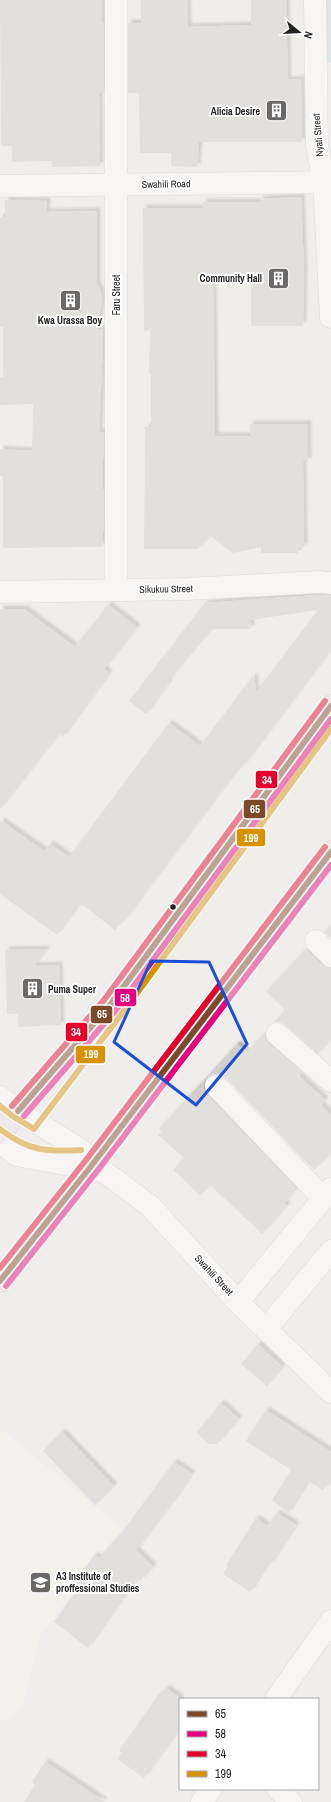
<svg xmlns="http://www.w3.org/2000/svg" width="331" height="1802" font-family="'Archivo Narrow',sans-serif">
  <style>
    .education { fill: #f7f5e9 }
    .lines { fill: none; stroke-linecap: round; stroke-linejoin: round }
    .stream { stroke: #c2dddf; stroke-width: 8 }
    .building { fill: #d1cecc; filter: url(#shadow) }
    .minor-casing { stroke: #c3c3c1; stroke-width: 23 }
    .highway-casing { stroke: #c2a5b1; stroke-width: 23 }
    .minor { stroke: #fdfcfc; stroke-width: 22 }
    .highway { stroke: #ebe1e4; stroke-width: 22 }
    .bus-1-casing { stroke: #fff; stroke-width: 9 }
    .bus-2-casing { stroke: #fff; stroke-width: 9 }
    .bus-3-casing { stroke: #fff; stroke-width: 9 }
    .bus-4-casing { stroke: #fff; stroke-width: 9 }
    .bus-1 { stroke: #7a4b2a; stroke-width: 6 }
    .bus-2 { stroke: #e5007d; stroke-width: 6 }
    .bus-3 { stroke: #e4002b; stroke-width: 6 }
    .bus-4 { stroke: #d79205; stroke-width: 6 }
    .marked { fill: none; stroke: #1d4ed8; stroke-width: 3; stroke-linejoin: round }
    .bus-dot { fill: #222; stroke: #fff; stroke-width: 1.5 }
    .labels { text-anchor: middle; dominant-baseline: central; stroke-width: 4; stroke-linejoin: round; paint-order: stroke }
    .poi-label { font-size: 10px; font-weight: bold; fill: #222; stroke: #fff; text-anchor: end }
    .street-label { font-size: 10px; fill: #222; stroke: #fff }
    .line-badge { stroke: #fff; stroke-width: 1.5 }
    .badge-label { font-size: 11px; text-anchor: middle; font-weight: bold; fill: #fff }
  </style>
  <defs>
    <filter id="shadow"><feDropShadow dx="3.5" dy="-3.5" stdDeviation="1" flood-color="#0004"/></filter>
  </defs>
  <rect width="100%" height="100%" fill="#f0eeeb"/>
  <polygon class="education" points="0,1429 122,1528 40,1636 21,1709 0,1723"/>
  <g class="lines">
    <polyline class="stream" points="328,0 331,59"/>
  </g>
  <g class="building">
    <polygon points="0,0 102,0 102,23 104,23 104,93 99,93 100,166 52,167 52,161 12,162 12,146 1,146"/>
    <polygon points="141,0 187,0 188,27 251,25 251,0 286,0 288,80 301,79 302,142 199,142 197,167 171,166 171,153 140,153 139,93 128,93 128,23 141,23"/>
    <polygon points="301,197 304,268 303,326 251,326 251,275 213,275 215,436 250,436 250,424 308,424 308,461 303,461 304,547 298,548 298,553 261,553 261,547 233,553 209,535 198,549 144,549 145,427 151,427 151,374 149,374 150,330 144,331 143,208 203,208 203,202 260,202 260,199"/>
    <polygon points="5,200 47,201 46,212 97,211 97,284 101,292 102,302 97,329 102,329 103,344 99,432 104,432 102,489 104,489 104,517 102,547 3,548 3,476 0,476 0,449 32,451 33,404 0,405 0,377 3,377 3,327 0,327 0,217 5,217"/>
    <polygon points="319,595 331,595 331,649 242,767 240,766 121,924 120,923 115,930 80,903 57,935 0,894 0,820 44,851 50,844 69,857 169,723 200,746 254,675 256,692 318,610 250,620 251,629 211,629 168,681 169,682 146,714 129,701 205,603"/>
    <polygon points="108,605 137,627 104,669 109,673 63,737 58,734 0,809 0,609 24,609 75,647"/>
    <polygon points="331,925 331,938 324,932"/>
    <polygon points="47,949 34,966 59,965 61,1025 18,1027 18,1014 7,1014 5,950"/>
    <polygon points="306,949 322,965 331,968 331,1039 318,1054 285,1025 280,1022 274,1022 285,1010 266,992"/>
    <polygon points="265,1032 265,1038 269,1043 302,1072 299,1076 325,1100 321,1105 331,1115 331,1154 314,1170 225,1077 220,1074 213,1074 207,1077 204,1083 204,1089 207,1095 297,1189 284,1203 287,1206 262,1234 210,1185 200,1196 173,1170 184,1158 158,1135 162,1131 159,1129 237,1044 247,1052"/>
    <polygon points="258,1344 282,1367 267,1386 241,1364"/>
    <polygon points="221,1403 239,1419 217,1444 209,1444 196,1433"/>
    <polygon points="266,1410 331,1452 331,1478 323,1490 308,1481 288,1513 272,1500 291,1470 246,1441"/>
    <polygon points="62,1432 114,1486 95,1505 43,1451"/>
    <polygon points="174,1462 192,1474 171,1505 170,1505 136,1550 153,1567 140,1581 137,1578 88,1648 54,1622 80,1586 75,1582 94,1555 99,1558 120,1535"/>
    <polygon points="277,1513 296,1525 270,1565 268,1563 250,1592 223,1574 228,1566 226,1565 256,1518 267,1526"/>
    <polygon points="166,1688 180,1698 180,1727 144,1778 117,1759 122,1752 119,1751 159,1694 161,1695"/>
    <polygon points="45,1762 65,1775 105,1802 24,1802 35,1785 32,1782"/>
  </g>
  <g class="lines">
    <defs>
      <g id="minor">
        <polyline points="116,0 116,590"/>
        <polyline points="315,0 317,146 324,181 331,317"/>
        <polyline points="0,186 331,182"/>
        <polyline points="0,592 187,589 319,582 331,583"/>
        <polyline points="316,941 331,956"/>
        <polyline points="277,1034 331,1081"/>
        <polyline points="216,1086 324,1199"/>
        <polyline points="0,1097 18,1111 81,1150 92,1165 113,1178 150,1206 238,1302 331,1392"/>
        <polyline points="0,1141 16,1155 70,1165 92,1165"/>
        <polyline points="238,1302 331,1189"/>
        <polyline points="267,1328 331,1251"/>
        <polyline points="276,1699 331,1621"/>
        <polyline points="278,1789 291,1802"/>
        <polyline points="202,1802 211,1789"/>
      </g>
      <g id="highway">
        <polyline points="0,1133 110,1005 331,706"/>
        <polyline points="0,1281 92,1165 331,852"/>
      </g>
    </defs>
    <use href="#minor" class="minor-casing"/>
    <use href="#highway" class="highway-casing"/>
    <use href="#minor" class="minor"/>
    <use href="#highway" class="highway"/>
    <defs>
      <g id="bus-1">
        <polyline points="18,1111 110,1005 331,706"/>
        <polyline points="0,1281 92,1165 331,852"/>
      </g>
      <g id="bus-2">
        <polyline points="24,1116 116,1010 331,719"/>
        <polyline points="6,1286 98,1170 331,865"/>
      </g>
      <g id="bus-3">
        <polyline points="12,1106 104,1000 325,701"/>
        <polyline points="0,1268 86,1160 325,847"/>
      </g>
      <g id="bus-4">
        <polyline points="0,1106 14,1117 34,1129 129,1004 331,729"/>
        <path d="M0,1129C28,1151 47,1152 81,1150"/>
      </g>
    </defs>
    <use href="#bus-1" class="bus-1-casing"/>
    <use href="#bus-2" class="bus-2-casing"/>
    <use href="#bus-3" class="bus-3-casing"/>
    <use href="#bus-4" class="bus-4-casing"/>
    <use href="#bus-1" class="bus-1"/>
    <use href="#bus-2" class="bus-2"/>
    <use href="#bus-3" class="bus-3"/>
    <use href="#bus-4" class="bus-4"/>
  </g>
  <path d="M0 0H331V1802H0ZM151,961L209,962L247,1044L196,1105L114,1042Z" fill="#f0eeeb" fill-opacity=".55" fill-rule="evenodd"/>
  <path class="marked" d="M151,961L209,962L247,1044L196,1105L114,1042Z"/>
  <defs>
    <symbol id="building-square" viewBox="-11 -11 22 22"><rect x="-9" y="-9" width="18" height="18" rx="4" fill="#6a6968" stroke="#fff"/><path d="M-4-6H4V6H1V3H-1V6H-4ZM-2.5-4.3h1.7v1.8h-1.7ZM.8-4.3h1.7v1.8H.8ZM-2.5-1h1.7V.8h-1.7ZM.8-1h1.7V.8H.8Z" fill="#fff"/></symbol>
    <symbol id="university-square" viewBox="-11 -11 22 22"><rect x="-9" y="-9" width="18" height="18" rx="4" fill="#6a6968" stroke="#fff"/><path d="M0-5L7-2L0 1L-7-2ZM-4 1L0 2.5L4 1V4Q0 6-4 4Z" fill="#fff"/></symbol>
  </defs>
  <g fill-rule="evenodd">
    <use href="#building-square" x="264" y="98" width="25" height="25"/>
    <use href="#building-square" x="266" y="266" width="25" height="25"/>
    <use href="#building-square" x="58" y="288" width="25" height="25"/>
    <use href="#building-square" x="20" y="976" width="25" height="25"/>
    <use href="#university-square" x="28" y="1570" width="25" height="25"/>
  </g>
  <circle class="bus-dot" cx="173" cy="907" r="3.5"/>
  <g class="labels">
    <g class="poi-label">
      <text x="260" y="111">Alicia Desire</text>
      <text x="262" y="278">Community Hall</text>
      <text x="70" y="320" text-anchor="middle">Kwa Urassa Boy</text>
      <text x="48" y="989" text-anchor="start">Puma Super</text>
      <text x="56" y="1576" text-anchor="start">A3 Institute of<tspan x="56" dy="12">proffessional Studies</tspan></text>
    </g>
    <g class="street-label">
      <text transform="translate(318 135) rotate(-95)">Nyati Street</text>
      <text transform="translate(166 184) rotate(-1)">Swahili Road</text>
      <text transform="translate(116 295) rotate(-90)">Faru Street</text>
      <text transform="translate(166 589) rotate(-1)">Sikukuu Street</text>
      <text transform="translate(214 1275) rotate(47)">Swahili Street</text>
    </g>
  </g>
  <g class="line-badge">
    <rect x="255" y="770" width="23" height="19" rx="4" fill="#e4002b"/>
    <rect x="243" y="799" width="23" height="20" rx="4" fill="#7a4b2a"/>
    <rect x="236" y="828" width="30" height="19" rx="4" fill="#d79205"/>
    <rect x="114" y="988" width="23" height="19" rx="4" fill="#e5007d"/>
    <rect x="90" y="1005" width="23" height="19" rx="4" fill="#7a4b2a"/>
    <rect x="65" y="1022" width="23" height="20" rx="4" fill="#e4002b"/>
    <rect x="75" y="1045" width="31" height="19" rx="4" fill="#d79205"/>
  </g>
  <g class="badge-label">
    <text x="267" y="784">34</text>
    <text x="255" y="813">65</text>
    <text x="251" y="842">199</text>
    <text x="125" y="1002">58</text>
    <text x="102" y="1018">65</text>
    <text x="76" y="1036">34</text>
    <text x="91" y="1058">199</text>
  </g>
  <rect x="179" y="1698" width="140" height="92" fill="#ffffff" stroke="#a7a7a7"/>
  <rect x="187" y="1711" width="20" height="6" fill="#7a4b2a" stroke="#a7a7a7"/>
  <text x="215" y="1718" font-size="12" fill="#222222">65</text>
  <rect x="187" y="1731" width="20" height="6" fill="#e5007d" stroke="#a7a7a7"/>
  <text x="215" y="1738" font-size="12" fill="#222222">58</text>
  <rect x="187" y="1751" width="20" height="6" fill="#e4002b" stroke="#a7a7a7"/>
  <text x="215" y="1758" font-size="12" fill="#222222">34</text>
  <rect x="187" y="1771" width="20" height="6" fill="#d79205" stroke="#a7a7a7"/>
  <text x="215" y="1778" font-size="12" fill="#222222">199</text>
  <g transform="translate(299 32) rotate(108)" stroke="#ffffff" stroke-width="3" paint-order="stroke">
  <path d="M0-3L7 15L0 10L-7 15Z" fill="#222222"/>
  <text y="-6" font-size="11" font-weight="bold" text-anchor="middle" fill="#222222">N</text>
  </g>
</svg>
